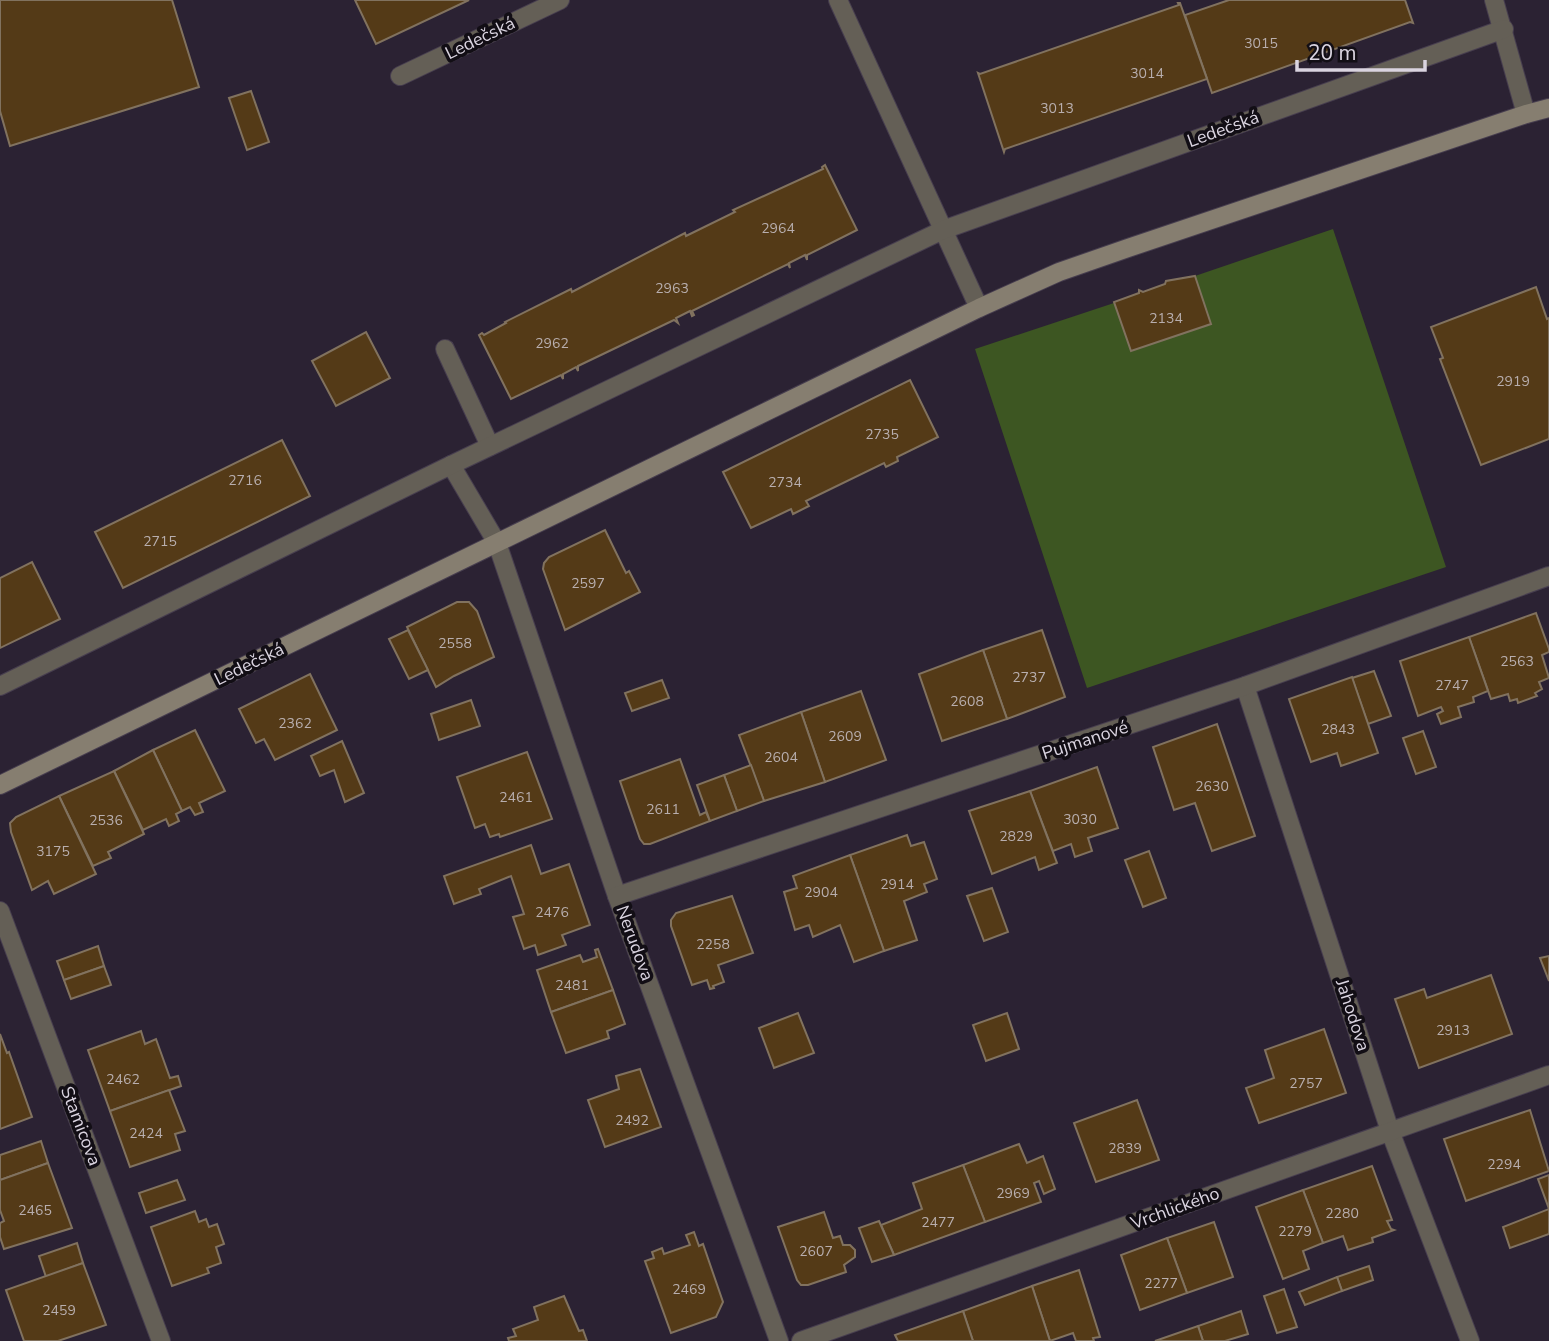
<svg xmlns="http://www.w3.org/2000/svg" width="1549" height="1341" font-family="'Nunito Sans',sans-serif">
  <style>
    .green { fill: #3d5622 }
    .building { fill: #543a17; stroke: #81725f; stroke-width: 2 }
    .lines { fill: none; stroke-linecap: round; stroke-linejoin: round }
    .lane-casing { stroke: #473e4f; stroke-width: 20 }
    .street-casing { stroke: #473e4f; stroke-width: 20 }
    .secondary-casing { stroke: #473e4f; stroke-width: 20 }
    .lane { stroke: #645f56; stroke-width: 18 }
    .street { stroke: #645f56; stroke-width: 18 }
    .secondary { stroke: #867e70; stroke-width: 18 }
    .labels { text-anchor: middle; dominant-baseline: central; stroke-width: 7; stroke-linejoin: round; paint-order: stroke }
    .number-label { font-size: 14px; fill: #b8aeae }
    .street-label { font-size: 18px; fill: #dad4e0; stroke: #120e15 }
  </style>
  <rect width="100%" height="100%" fill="#2b2233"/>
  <polygon class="green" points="1333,229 1446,567 1087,688 975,349 1114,303 1131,351 1211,324 1195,276"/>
  <g class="building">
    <polygon points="0,0 172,0 199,87 10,146 0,111"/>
    <polygon points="355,0 469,0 376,44"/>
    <polygon points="1229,0 1405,0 1413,23 1410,22 1212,93 1185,15"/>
    <polygon points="1178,3 1180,3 1207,79 1005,149 1004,152 978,73 980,74 1179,5"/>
    <polygon points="251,91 269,142 247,150 229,98"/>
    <polygon points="825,165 857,230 807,255 807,260 805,255 789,263 790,268 788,264 692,311 694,315 692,316 690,311 676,318 678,323 674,320 578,366 578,371 576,367 563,374 563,379 561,375 511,399 479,335 482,333 484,335 506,323 505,322 571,289 572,292 685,233 686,236 735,212 733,210 823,169 822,167"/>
    <polygon points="1195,276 1211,324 1131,351 1114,302 1139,293 1139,290 1143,292 1165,284 1166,281"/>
    <polygon points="1536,287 1547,319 1549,318 1549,439 1481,465 1440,359 1443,358 1431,327"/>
    <polygon points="366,332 390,378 336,406 312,361"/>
    <polygon points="910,380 938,437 897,457 898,461 886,467 884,463 806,501 809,506 793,514 791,509 751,528 723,472"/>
    <polygon points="282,440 310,496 123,588 95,532"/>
    <polygon points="605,530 626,573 629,571 640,592 565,630 543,569 544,563 549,557"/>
    <polygon points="32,562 60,619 0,648 0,578"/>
    <polygon points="457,602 469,602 477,611 494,657 454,676 436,687 407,627"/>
    <polygon points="1536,613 1549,649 1549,652 1542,655 1549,678 1539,682 1542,689 1535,693 1537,696 1518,703 1517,699 1510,701 1508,694 1491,699 1469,637"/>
    <polygon points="408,630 428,670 409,679 389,639"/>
    <polygon points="1042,630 1065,697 1007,719 983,650"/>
    <polygon points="1469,637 1488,691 1473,697 1474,702 1458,707 1461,717 1441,724 1437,714 1443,711 1441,707 1418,716 1400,661"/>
    <polygon points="983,650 1007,719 942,741 919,674"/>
    <polygon points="1374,671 1391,716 1368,724 1352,678"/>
    <polygon points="310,674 337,730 275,760 264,739 256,743 239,709"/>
    <polygon points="1352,677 1378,753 1341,766 1337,753 1311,762 1289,699"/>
    <polygon points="662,680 669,698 632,711 625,693"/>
    <polygon points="861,691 886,760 825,782 801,712"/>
    <polygon points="471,700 480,726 439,740 431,714"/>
    <polygon points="801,712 825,782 764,801 739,735"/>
    <polygon points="1217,724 1255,836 1212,851 1195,803 1174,810 1153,747"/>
    <polygon points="195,730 225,791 199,803 203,812 195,815 190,807 182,811 153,750"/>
    <polygon points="1423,731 1436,767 1416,774 1403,738"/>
    <polygon points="342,741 364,793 345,802 334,770 320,776 311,756"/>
    <polygon points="153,750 182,811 176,814 179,821 169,826 166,819 143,830 114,771"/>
    <polygon points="527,752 552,819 500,837 499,834 490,837 485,824 475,828 457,777"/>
    <polygon points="680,759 700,815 706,812 710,821 650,844 644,844 640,839 620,781"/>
    <polygon points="751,765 764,801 737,811 724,775"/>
    <polygon points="1097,767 1118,828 1088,838 1092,851 1075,857 1071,844 1053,851 1030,791"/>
    <polygon points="114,771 144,834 108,852 111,858 93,866 59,796"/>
    <polygon points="724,775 737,811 710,821 697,785"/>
    <polygon points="1030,791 1057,863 1039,870 1035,857 992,874 969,811"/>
    <polygon points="59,796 96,874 54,894 48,881 32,890 11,832 10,823 16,817"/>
    <polygon points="907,835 911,846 924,842 937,879 924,884 927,892 904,901 917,940 884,951 850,855"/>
    <polygon points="531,845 541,874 569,864 590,925 562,935 566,945 538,955 535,945 524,949 513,917 524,914 511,876 479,889 481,894 454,904 444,876"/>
    <polygon points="1149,851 1166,898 1143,907 1125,860"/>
    <polygon points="850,855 884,951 854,962 840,925 813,937 809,925 795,930 784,892 797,888 793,876"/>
    <polygon points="992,888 1008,932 984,941 967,896"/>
    <polygon points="732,896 753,953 718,965 724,982 713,986 714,988 710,989 707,980 692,985 671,926 671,920 676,913"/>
    <polygon points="98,946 104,966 64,980 57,961"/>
    <polygon points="598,949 613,990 551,1012 537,970 580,955 583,962 597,957 595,950"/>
    <polygon points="1549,956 1549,981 1540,958"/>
    <polygon points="104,966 111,985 71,999 64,980"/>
    <polygon points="1491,975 1512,1034 1419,1068 1395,999 1424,989 1427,998"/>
    <polygon points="613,990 625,1024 607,1031 609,1038 566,1053 551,1012"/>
    <polygon points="798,1013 814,1053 774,1068 759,1028"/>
    <polygon points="1007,1013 1019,1049 986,1061 973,1025"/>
    <polygon points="1324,1029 1346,1093 1259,1123 1246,1088 1274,1078 1265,1050"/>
    <polygon points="141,1031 145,1044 156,1039 170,1078 178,1076 181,1086 110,1111 88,1050"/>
    <polygon points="0,1034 7,1053 9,1052 32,1117 0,1129"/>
    <polygon points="640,1069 661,1127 605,1147 588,1100 619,1089 616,1076"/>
    <polygon points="169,1090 185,1131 175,1134 180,1150 130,1167 110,1111"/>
    <polygon points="1137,1100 1159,1160 1096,1182 1074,1123"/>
    <polygon points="1530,1110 1549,1171 1466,1201 1444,1139"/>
    <polygon points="41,1141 48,1163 0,1180 0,1155"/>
    <polygon points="1019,1144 1027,1163 1043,1156 1055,1189 1044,1194 1039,1181 1034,1183 1041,1202 985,1222 963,1165"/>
    <polygon points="48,1163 72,1228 4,1249 0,1237 0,1223 4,1221 0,1210 0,1180"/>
    <polygon points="963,1165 985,1222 894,1255 881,1225 922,1209 913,1183"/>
    <polygon points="1372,1166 1392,1220 1387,1221 1391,1229 1394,1230 1372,1238 1373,1242 1348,1250 1343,1236 1323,1243 1303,1190"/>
    <polygon points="1549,1175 1549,1209 1538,1179"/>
    <polygon points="177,1180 185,1200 146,1213 139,1193"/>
    <polygon points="1303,1190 1323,1243 1303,1251 1309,1269 1283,1279 1256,1207"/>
    <polygon points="1549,1209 1549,1234 1510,1248 1503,1227"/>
    <polygon points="195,1211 199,1222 206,1219 209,1227 217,1224 224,1244 216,1247 221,1263 207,1268 209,1273 172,1286 151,1227"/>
    <polygon points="824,1212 833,1238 840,1236 843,1245 850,1245 855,1250 855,1257 844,1265 846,1272 808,1285 801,1285 797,1280 778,1227"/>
    <polygon points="879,1221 894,1255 872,1262 859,1228"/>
    <polygon points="1214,1222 1233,1277 1187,1293 1167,1238"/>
    <polygon points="694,1232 699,1246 703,1244 723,1302 716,1317 671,1333 645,1261 654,1258 652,1252 662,1248 664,1254 690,1245 686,1235"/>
    <polygon points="1167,1238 1187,1293 1140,1310 1121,1255"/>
    <polygon points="77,1243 83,1263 46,1277 39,1256"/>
    <polygon points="83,1263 106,1325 58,1341 24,1341 6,1290"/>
    <polygon points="1369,1266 1373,1280 1342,1291 1337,1277"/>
    <polygon points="1079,1270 1100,1337 1093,1338 1094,1341 1076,1341 1073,1333 1050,1341 1032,1286"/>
    <polygon points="1337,1277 1342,1291 1305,1305 1299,1292"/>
    <polygon points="1032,1286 1050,1341 973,1341 963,1311"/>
    <polygon points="1284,1289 1297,1327 1277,1333 1264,1296"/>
    <polygon points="564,1296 579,1331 583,1330 587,1341 509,1341 508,1338 516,1336 513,1329 538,1320 534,1307"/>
    <polygon points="963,1311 973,1341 898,1341 895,1335"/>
    <polygon points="1241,1311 1248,1334 1225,1341 1203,1341 1198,1326"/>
    <polygon points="1198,1326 1203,1341 1155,1341"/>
  </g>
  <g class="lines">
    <defs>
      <polyline id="lane" points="445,349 490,446"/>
      <g id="street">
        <polyline points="838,0 979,308"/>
        <polyline points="1494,0 1526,114"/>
        <polyline points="400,76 560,0"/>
        <polyline points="451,465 497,543 617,896 779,1341"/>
        <polyline points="0,686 451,465 943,230 1504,29"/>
        <polyline points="1245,686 1390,1131 1470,1341"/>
        <polyline points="617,896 1245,686 1549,576"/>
        <polyline points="0,911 161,1341"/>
        <polyline points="801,1341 1549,1075"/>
      </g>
      <polyline id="secondary" points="0,785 979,308 1059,272 1128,248 1526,114 1549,108"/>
    </defs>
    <use href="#lane" class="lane-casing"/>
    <use href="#street" class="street-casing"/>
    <use href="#secondary" class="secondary-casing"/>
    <use href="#lane" class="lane"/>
    <use href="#street" class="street"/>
    <use href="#secondary" class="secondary"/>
  </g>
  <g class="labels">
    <g class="number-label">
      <text x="1261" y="43">3015</text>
      <text x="1147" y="73">3014</text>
      <text x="1057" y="108">3013</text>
      <text x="778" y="228">2964</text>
      <text x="672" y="288">2963</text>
      <text x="1166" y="318">2134</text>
      <text x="552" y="343">2962</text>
      <text x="1513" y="381">2919</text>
      <text x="882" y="434">2735</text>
      <text x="245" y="480">2716</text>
      <text x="785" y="482">2734</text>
      <text x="160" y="541">2715</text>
      <text x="588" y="583">2597</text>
      <text x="455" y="643">2558</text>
      <text x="1517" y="661">2563</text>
      <text x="1029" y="677">2737</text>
      <text x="1452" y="685">2747</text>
      <text x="967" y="701">2608</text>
      <text x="295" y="723">2362</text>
      <text x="1338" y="729">2843</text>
      <text x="845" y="736">2609</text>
      <text x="781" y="757">2604</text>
      <text x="1212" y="786">2630</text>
      <text x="516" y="797">2461</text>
      <text x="663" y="809">2611</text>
      <text x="1080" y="819">3030</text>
      <text x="106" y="820">2536</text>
      <text x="1016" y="836">2829</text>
      <text x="53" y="851">3175</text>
      <text x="897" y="884">2914</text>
      <text x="821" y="892">2904</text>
      <text x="552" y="912">2476</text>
      <text x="713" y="944">2258</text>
      <text x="572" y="985">2481</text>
      <text x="1453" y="1030">2913</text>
      <text x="123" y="1079">2462</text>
      <text x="1306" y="1083">2757</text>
      <text x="632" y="1120">2492</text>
      <text x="146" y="1133">2424</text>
      <text x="1125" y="1148">2839</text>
      <text x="1504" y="1164">2294</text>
      <text x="1013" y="1193">2969</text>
      <text x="35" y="1210">2465</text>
      <text x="1342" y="1213">2280</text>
      <text x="938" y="1222">2477</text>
      <text x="1295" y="1231">2279</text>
      <text x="816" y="1251">2607</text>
      <text x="1161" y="1283">2277</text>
      <text x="689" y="1289">2469</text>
      <text x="59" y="1310">2459</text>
    </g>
    <g class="street-label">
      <text transform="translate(480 38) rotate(-26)">Ledečská</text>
      <text transform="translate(1223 129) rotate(-20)">Ledečská</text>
      <text transform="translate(249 664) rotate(-26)">Ledečská</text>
      <text transform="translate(1085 740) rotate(-18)">Pujmanové</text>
      <text transform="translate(635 943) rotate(70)">Nerudova</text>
      <text transform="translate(1353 1015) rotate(72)">Jahodova</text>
      <text transform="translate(81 1126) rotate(69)">Stamicova</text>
      <text transform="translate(1175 1208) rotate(-20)">Vrchlického</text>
    </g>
  </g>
  <path d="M1297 60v10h128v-10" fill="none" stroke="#dad4e0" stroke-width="3.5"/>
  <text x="1308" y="60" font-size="21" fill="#dad4e0" stroke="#120e15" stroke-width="5" paint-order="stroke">20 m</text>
</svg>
